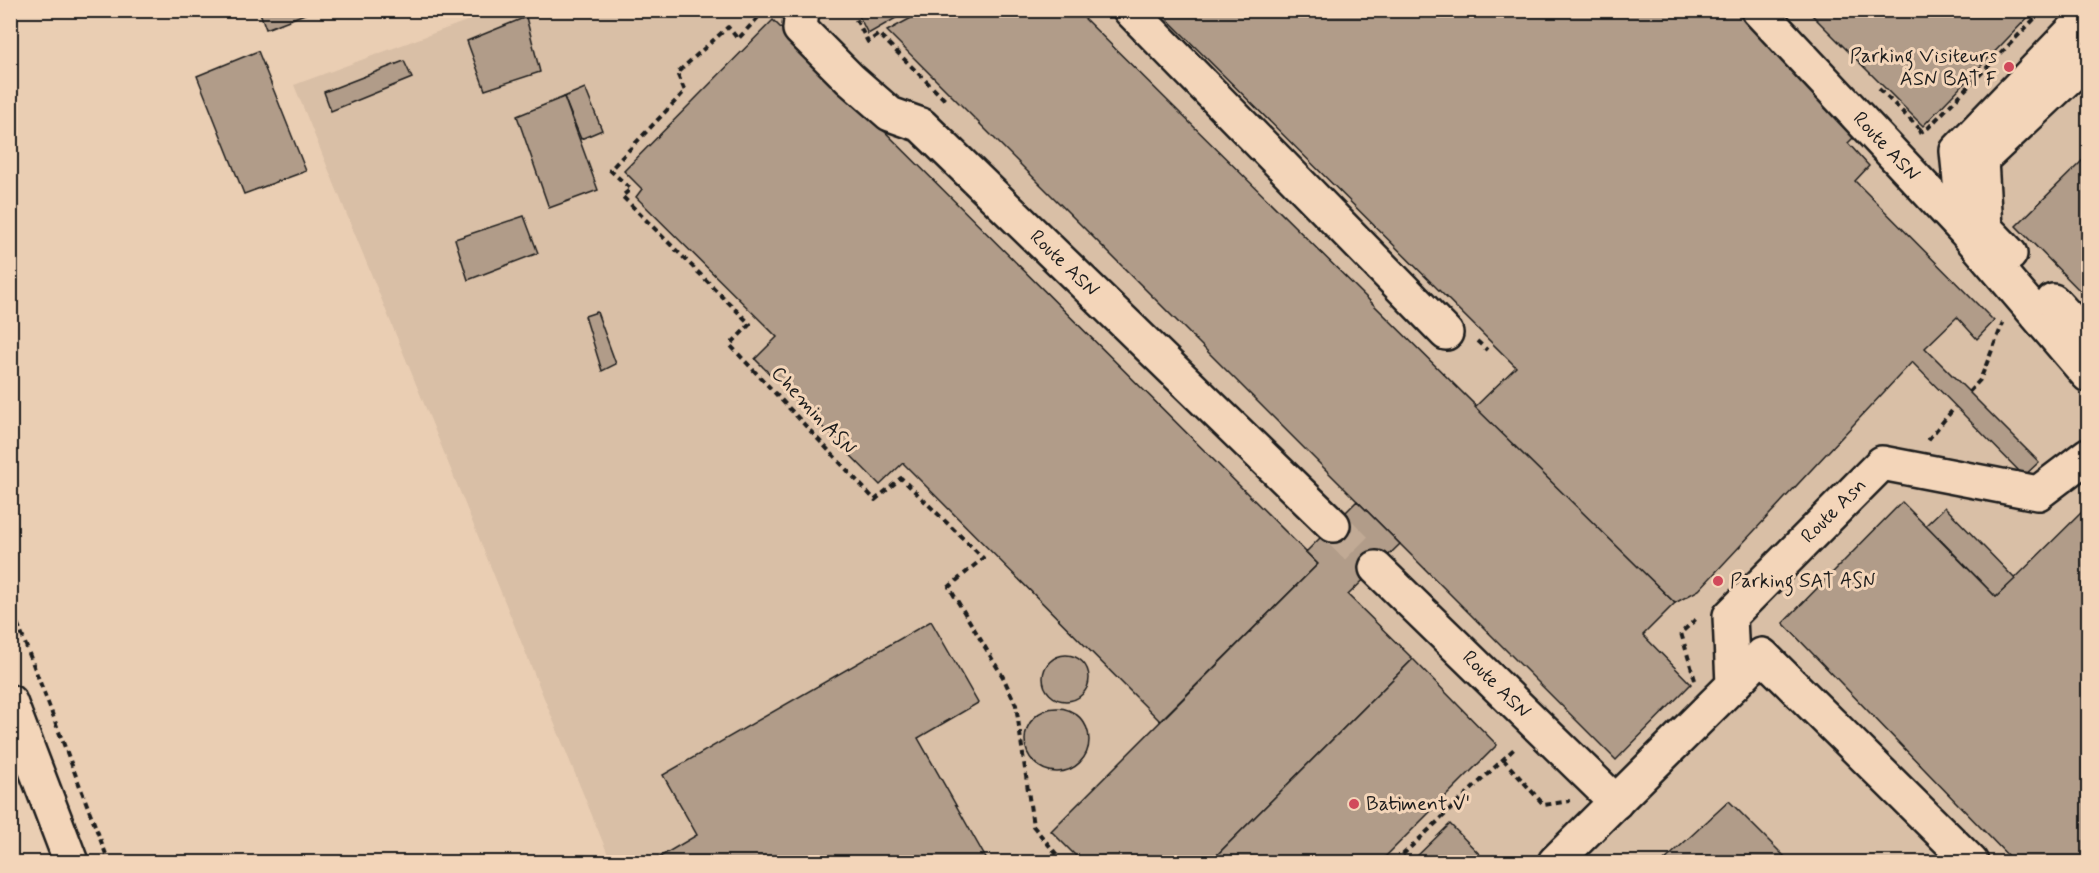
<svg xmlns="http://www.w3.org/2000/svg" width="2099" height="873" font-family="Mynerve,sans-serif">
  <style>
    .built { fill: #d9bfa6 }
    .building { fill: #b19c89; stroke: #1c1c1c; stroke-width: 1.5 }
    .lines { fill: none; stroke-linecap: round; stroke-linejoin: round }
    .minor-tunnel { stroke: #c1aa95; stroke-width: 33; stroke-dasharray: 33 16; stroke-linecap: butt }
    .minor-casing { stroke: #1c1c1c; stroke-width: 38 }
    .path { stroke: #1c1c1c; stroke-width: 4; stroke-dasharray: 6 4.5; stroke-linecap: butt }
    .minor { stroke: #f3d5b9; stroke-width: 33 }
    .poi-dot { fill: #d1495b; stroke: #f3d5b9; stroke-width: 2 }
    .labels { text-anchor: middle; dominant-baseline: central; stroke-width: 6; stroke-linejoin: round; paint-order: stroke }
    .poi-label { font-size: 20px; fill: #1c1c1c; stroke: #f3d5b9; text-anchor: start }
    .street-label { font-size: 20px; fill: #1c1c1c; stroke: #f3d5b9 }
  </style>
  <rect width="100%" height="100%" fill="#eaceb3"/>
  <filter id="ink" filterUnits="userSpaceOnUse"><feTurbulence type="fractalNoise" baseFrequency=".0167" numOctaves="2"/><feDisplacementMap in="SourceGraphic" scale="12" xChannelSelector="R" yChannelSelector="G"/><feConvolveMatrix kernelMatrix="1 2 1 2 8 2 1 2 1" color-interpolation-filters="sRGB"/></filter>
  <g filter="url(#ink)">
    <polygon class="built" points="496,10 2088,11 2088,862 611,862 294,85"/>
    <g class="building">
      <polygon points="259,10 315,10 266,29"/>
      <polygon points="856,10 910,10 868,34"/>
      <polygon points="926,10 1076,10 1675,603 1643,635 1691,684 1616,760 887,31"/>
      <polygon points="1158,10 1736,10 1859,132 1848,143 1869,166 1855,181 1994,321 1977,339 1957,317 1925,348 2039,462 2024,476 1912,362 1699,590 1675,603 1475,407 1516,367"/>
      <polygon points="1807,10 2035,10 1923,126"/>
      <polygon points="526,17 540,72 485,90 467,41"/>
      <polygon points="773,20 1318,564 1160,721 903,463 880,485 755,359 777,337 636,197 642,189 624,171"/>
      <polygon points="258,51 306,171 244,194 197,76"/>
      <polygon points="404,61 412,78 331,111 324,92"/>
      <polygon points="585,88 602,130 581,139 564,97"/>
      <polygon points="564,97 598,190 549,208 517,116"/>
      <polygon points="2088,155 2088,299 2016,226"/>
      <polygon points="524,216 538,253 468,280 455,239"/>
      <polygon points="597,312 616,364 602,371 585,316"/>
      <polygon points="1357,501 1400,544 1348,595 1413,659 1210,862 1082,862 1051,831 1318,564 1306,552"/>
      <polygon points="1902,502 1996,597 2088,506 2088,862 2014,862 1783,623"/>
      <polygon points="1945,507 2015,579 1996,597 1926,525"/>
      <polygon points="931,621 978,703 918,738 988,862 651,862 697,835 663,775"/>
      <circle cx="1066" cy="678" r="23"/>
      <polygon points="1413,659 1497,745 1380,862 1210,862"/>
      <circle cx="1057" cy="740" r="32"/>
      <polygon points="1729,801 1790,862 1664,861"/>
      <polygon points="1450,824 1487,862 1411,862"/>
    </g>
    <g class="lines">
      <polyline class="minor-tunnel" points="1333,525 1376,568"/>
      <defs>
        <g id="minor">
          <polyline points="802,10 800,29 850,79 890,114 921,125 1333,525"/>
          <polyline points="1130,10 1446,333"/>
          <polyline points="1758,10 1965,231 2088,375"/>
          <polyline points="1963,211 1957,151 2088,15"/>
          <polyline points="2010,254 1985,228 1981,160 2088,59"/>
          <polyline points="2053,301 2088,339"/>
          <polyline points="1376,568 1616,802"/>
          <polyline points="1733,685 1762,655 1971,862"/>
          <polyline points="10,702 71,862"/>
          <polyline points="1555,862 1733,685 1730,616 1882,463 2038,493 2088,455"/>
        </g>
      </defs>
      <use href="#minor" class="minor-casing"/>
      <g class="path">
        <polyline points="765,10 738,39 728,27 677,73 685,91 610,170 631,189 622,196 750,324 730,345 875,500 901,478 983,558 949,587 1003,677 1016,705 1033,826 1063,862"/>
        <polyline points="851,10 868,42 879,34 946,101"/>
        <polyline points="1879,89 1921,130"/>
        <polyline points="1918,133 1927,129 2043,10"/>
        <polyline points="1477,341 1487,350"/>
        <polyline points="1969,392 1980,380 2003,323"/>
        <polyline points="1928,440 1955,407"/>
        <polyline points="10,604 109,862"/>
        <polyline points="1695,680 1681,633 1697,618"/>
        <polyline points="1503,759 1544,805 1570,801"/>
        <polyline points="1395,862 1515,748"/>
      </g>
      <use href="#minor" class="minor"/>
    </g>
  </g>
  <g class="poi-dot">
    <circle cx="2009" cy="67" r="6"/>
    <circle cx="1718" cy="581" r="6"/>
    <circle cx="1354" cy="804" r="6"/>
  </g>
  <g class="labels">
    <g class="poi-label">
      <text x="1997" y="56" text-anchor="end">Parking Visiteurs<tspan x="1997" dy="23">ASN BAT F</tspan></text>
      <text x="1730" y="581">Parking SAT ASN</text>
      <text x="1366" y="804">Batiment V'</text>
    </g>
    <g class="street-label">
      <text transform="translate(1886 147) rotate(47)">Route ASN</text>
      <text transform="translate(1064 264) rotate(44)">Route ASN</text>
      <text transform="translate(813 411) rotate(47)">Chemin ASN</text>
      <text transform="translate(1834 511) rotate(-45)">Route Asn</text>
      <text transform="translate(1496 685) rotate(45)">Route ASN</text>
    </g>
  </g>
  <rect width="2099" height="873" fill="none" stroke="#f3d5b9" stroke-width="36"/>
  <rect x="18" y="18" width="2063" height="837" fill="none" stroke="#1c1c1c" stroke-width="2" filter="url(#ink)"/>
</svg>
